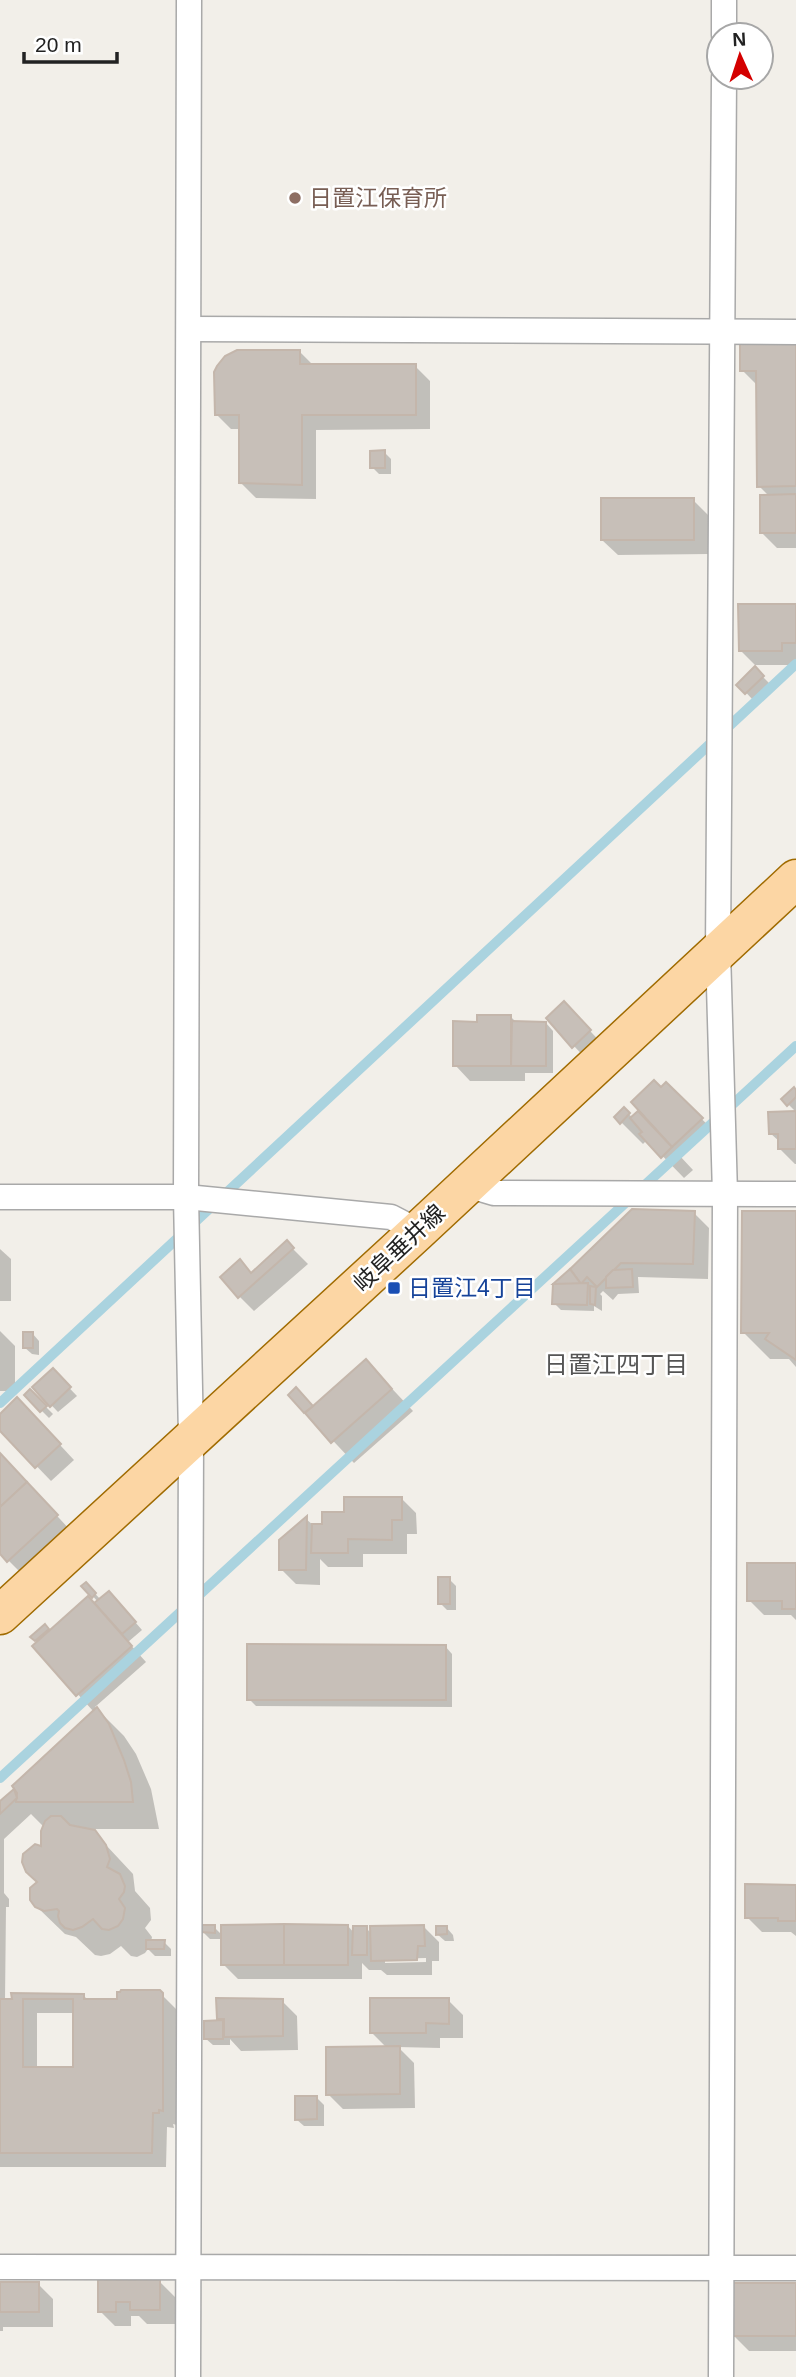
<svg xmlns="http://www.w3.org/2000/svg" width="796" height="2377" font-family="Arial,'Noto Sans JP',sans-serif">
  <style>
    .shadow { fill: #0003; fill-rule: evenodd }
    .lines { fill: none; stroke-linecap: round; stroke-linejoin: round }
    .stream { stroke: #aad3df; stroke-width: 10 }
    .building { fill: #c7bfb8; stroke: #c4b6ab; stroke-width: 2; fill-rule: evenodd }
    .minor-casing { stroke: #a9a9a9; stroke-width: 27 }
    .primary-casing { stroke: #a06b00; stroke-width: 41 }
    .minor { stroke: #fff; stroke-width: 24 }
    .primary { stroke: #fcd6a4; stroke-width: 38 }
    .education-dot { fill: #8d6e63; stroke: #fff; stroke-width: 2.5 }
    .transit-dot { fill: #1a4fb4; stroke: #fff; stroke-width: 2.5 }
    .labels { text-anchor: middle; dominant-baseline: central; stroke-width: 5; stroke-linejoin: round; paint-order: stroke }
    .education-label { font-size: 23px; fill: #785e54; stroke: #fff; text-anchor: start }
    .street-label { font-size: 23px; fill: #222; stroke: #fff }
    .transit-label { font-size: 23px; fill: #164399; stroke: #fff; text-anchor: start }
    .neighbourhood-label { font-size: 24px; fill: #555; stroke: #fff }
  </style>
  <rect width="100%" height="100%" fill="#f2efe9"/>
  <g class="shadow">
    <polygon points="796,339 796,548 777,548 762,533 769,496 759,486 757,385 742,370"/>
    <polygon points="300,352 314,366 415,366 430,381 430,429 316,430 316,499 256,498 241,483 240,429 231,429 216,414"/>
    <polygon points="384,452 391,459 391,474 379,474 372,467"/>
    <polygon points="693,500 708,515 709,554 618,555 602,540"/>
    <polygon points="796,605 796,665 755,665 740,650"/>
    <polygon points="755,669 770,684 753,700 739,685"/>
    <polygon points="511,1017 517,1023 546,1023 553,1031 553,1073 525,1073 525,1081 470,1081 455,1065 478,1023"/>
    <polygon points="579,1019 604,1046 588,1061 574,1046"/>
    <polygon points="666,1085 709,1126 679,1155 693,1170 684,1178 647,1140 643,1144 616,1117 624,1110 633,1118 646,1120 661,1089"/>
    <polygon points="796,1092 796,1111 795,1111 783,1099"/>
    <polygon points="796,1113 796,1164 795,1164 780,1149 780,1142 770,1133"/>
    <polygon points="694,1213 709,1228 708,1279 638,1277 639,1293 618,1294 613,1300 603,1291 600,1294 602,1296 602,1311 594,1306 594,1311 561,1310 554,1303 554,1284"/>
    <polygon points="796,1213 796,1367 789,1359 770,1359 743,1332"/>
    <polygon points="287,1243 308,1264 254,1311 239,1296 240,1262 252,1274"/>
    <polygon points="0,1249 11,1259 11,1301 0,1301"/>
    <polygon points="0,1331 15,1346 15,1391 0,1391"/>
    <polygon points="32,1333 39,1341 39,1355 32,1354 24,1347"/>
    <polygon points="366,1361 413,1411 354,1463 290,1395 303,1396 313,1408"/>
    <polygon points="52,1370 77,1396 58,1412 34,1387"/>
    <polygon points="30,1391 53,1414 49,1418 26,1395"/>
    <polygon points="32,1415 74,1460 51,1481 0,1428 0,1416"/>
    <polygon points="0,1454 71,1531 23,1575 0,1552"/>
    <polygon points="401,1498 416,1513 417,1534 407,1534 407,1554 363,1554 363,1567 328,1567 320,1559 320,1585 296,1584 281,1569 306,1519 313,1525 324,1525 346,1514"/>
    <polygon points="796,1564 796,1620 791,1615 764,1615 749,1600"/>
    <polygon points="449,1579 456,1586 456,1610 447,1610 440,1603"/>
    <path d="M86,1584L101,1600H116L142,1630L128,1642L146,1662L95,1707L124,1736L136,1754L151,1789L159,1829H91L133,1874L135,1891L150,1908L151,1920L145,1928L152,1937L151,1942H164L171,1949V1956H155L148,1949L145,1953L137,1957L131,1956L121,1946L110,1954L101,1956L95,1955L76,1937L65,1934L36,1906L44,1827L31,1814L4,1839V1893L9,1899V1907H6L5,2001H13V1995L84,1996L89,2001H119L159,1992L177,2010V2125L173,2124L174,2128L167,2127L166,2167H0V1803L94,1712L34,1646L38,1643L33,1637L45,1626L51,1632L98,1602L84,1586ZM37,2013H75L74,2069H37Z"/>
    <polygon points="445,1646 452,1654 452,1707 256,1706 249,1699"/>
    <polygon points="796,1886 796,1936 791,1932 762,1932 747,1917"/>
    <path d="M348,1926L354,1933L366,1928L372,1934L424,1927L439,1942V1961H432V1975H387L381,1970H369L362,1963V1979H238L223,1964V1939H210L203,1932L214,1927L223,1936ZM426,1958V1962L385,1963V1959Z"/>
    <polygon points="446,1927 453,1935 454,1941 445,1941 437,1934"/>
    <polygon points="448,2000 463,2015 463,2038 440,2038 440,2048 398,2047 414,2063 415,2108 343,2109 328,2094 387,2048 371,2032"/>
    <polygon points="282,2001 297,2016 298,2050 241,2051 230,2039 230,2045 213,2045 205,2038 222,2022 218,2019"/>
    <polygon points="316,2097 324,2105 324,2126 304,2126 296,2119"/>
    <polygon points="100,2282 160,2282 175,2297 175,2324 147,2324 139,2316 131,2316 131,2326 115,2326 100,2311"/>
    <polygon points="0,2283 38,2284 53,2299 53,2327 3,2327 3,2331 0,2331"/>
    <polygon points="796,2285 796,2351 749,2351 734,2336"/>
  </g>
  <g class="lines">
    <g class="stream">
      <polyline points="0,1403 796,664"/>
      <polyline points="0,1778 796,1046"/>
    </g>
  </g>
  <g class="building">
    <polygon points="740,337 796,337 796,486 757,487 756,371 740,371"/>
    <polygon points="237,350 300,350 300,364 416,364 416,415 302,415 302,485 239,483 239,415 215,415 214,372 217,366 225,356"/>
    <polygon points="385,450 385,468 370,468 370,451"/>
    <polygon points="796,494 796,533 760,533 760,495"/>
    <rect x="601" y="498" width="93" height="42"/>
    <polygon points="738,604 796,604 796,643 782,643 782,651 739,651"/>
    <polygon points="755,666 764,676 745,694 736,685"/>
    <polygon points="564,1001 591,1030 572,1048 546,1018"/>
    <polygon points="477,1015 511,1015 511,1066 453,1066 453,1021 477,1022"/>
    <polygon points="512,1021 546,1022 546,1066 511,1066"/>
    <polygon points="654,1080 661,1087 666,1082 703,1118 672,1147 631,1102"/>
    <polygon points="794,1087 796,1090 796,1097 787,1106 781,1099"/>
    <polygon points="624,1107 630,1113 620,1124 614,1117"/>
    <polygon points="638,1111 672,1147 661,1158 639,1134 642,1132 630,1118"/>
    <polygon points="796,1111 796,1149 778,1149 778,1134 769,1134 768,1112"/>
    <polygon points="632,1209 695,1211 693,1264 621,1263 597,1287 587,1277 581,1284 570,1269"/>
    <polygon points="742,1211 796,1211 796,1360 765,1339 769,1333 741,1333"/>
    <polygon points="287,1240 294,1248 238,1298 220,1277 240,1259 251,1273"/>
    <polygon points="570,1269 581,1284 553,1284"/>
    <polygon points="632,1269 633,1287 606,1288 606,1277 613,1270"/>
    <polygon points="588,1283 587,1305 552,1304 553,1284"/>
    <polygon points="590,1286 596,1287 595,1305 590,1304"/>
    <rect x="23" y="1332" width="10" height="16"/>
    <polygon points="366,1359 392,1389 331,1443 305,1413"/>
    <polygon points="53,1368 71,1387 50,1407 32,1387"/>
    <polygon points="296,1387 313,1406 304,1413 288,1395"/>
    <polygon points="30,1389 47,1406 40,1412 24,1395"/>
    <polygon points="17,1397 61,1444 35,1468 0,1431 0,1414"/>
    <polygon points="0,1453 27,1482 0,1507"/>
    <polygon points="27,1482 58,1515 7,1562 0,1554 0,1507"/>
    <polygon points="344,1497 402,1497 402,1520 392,1520 392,1540 348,1539 348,1553 311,1553 312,1524 322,1524 322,1512 344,1512"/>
    <polygon points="307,1516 306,1570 279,1570 279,1540"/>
    <polygon points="747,1563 796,1563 796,1609 782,1609 782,1601 747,1601"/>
    <rect x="438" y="1577" width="12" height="27"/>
    <polygon points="86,1582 96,1593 92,1598 81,1586"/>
    <polygon points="109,1591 136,1622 122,1634 94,1603"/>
    <polygon points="88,1596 132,1646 76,1696 32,1646"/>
    <polygon points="45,1624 49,1629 35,1641 30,1637"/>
    <polygon points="247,1644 446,1645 446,1700 247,1700"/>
    <polygon points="97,1707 109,1724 124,1760 131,1782 133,1802 16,1802 17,1793 12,1786"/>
    <polygon points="14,1789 17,1798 0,1814 0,1801"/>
    <polygon points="51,1816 61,1816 70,1825 95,1830 106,1845 110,1859 107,1867 120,1874 125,1886 124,1892 119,1899 125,1908 123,1919 118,1926 109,1930 102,1929 93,1919 82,1927 73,1930 65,1928 60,1923 58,1916 59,1911 57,1909 44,1911 35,1907 30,1900 30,1888 37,1882 26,1872 22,1862 23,1854 35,1844 41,1846 41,1831 45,1821"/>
    <polygon points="745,1884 796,1885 796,1921 778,1921 778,1918 745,1918"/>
    <polygon points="284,1924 348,1925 348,1965 284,1965"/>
    <polygon points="284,1924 284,1965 221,1965 221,1925"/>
    <polygon points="201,1925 215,1925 215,1933 201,1932"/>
    <polygon points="424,1925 425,1946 418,1946 417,1960 371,1961 370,1926"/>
    <polygon points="353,1926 367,1926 367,1955 352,1955"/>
    <polygon points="436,1926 447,1926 447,1934 436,1935"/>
    <polygon points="146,1940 165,1940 164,1949 146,1949"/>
    <path d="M121,1990H160L163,1993V2111L159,2110V2113H153L152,2153H0V1999H12L11,1993L84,1994V1999H117V1992H120ZM23,1999H73V2067H23Z"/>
    <polygon points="216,1998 283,1999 283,2036 224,2037 224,2019 217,2019"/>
    <polygon points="370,1998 449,1998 449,2024 426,2023 426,2033 370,2033"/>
    <polygon points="223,2020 223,2039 204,2039 204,2021"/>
    <polygon points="400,2046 400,2094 326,2095 326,2047"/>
    <polygon points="295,2096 317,2096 317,2119 295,2120"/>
    <polygon points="98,2280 160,2280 160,2310 130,2310 130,2302 116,2302 116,2312 98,2312"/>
    <rect x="0" y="2282" width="39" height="30"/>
    <rect x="733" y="2283" width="63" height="53"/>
  </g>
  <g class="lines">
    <defs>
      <g id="minor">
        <polyline points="724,35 724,0"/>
        <polyline points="189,329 796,332"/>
        <polyline points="467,1185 494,1193 796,1194"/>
        <polyline points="0,1197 186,1197 391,1217 418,1231"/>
        <polyline points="0,2267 796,2268"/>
        <polyline points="188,2377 191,1437 186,1197 189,0"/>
        <polyline points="721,2377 725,1194 718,951 724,77"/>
      </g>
      <polyline id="primary" points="0,1615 418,1231 796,879"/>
    </defs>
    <use href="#minor" class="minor-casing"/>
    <use href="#primary" class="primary-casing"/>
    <use href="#minor" class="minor"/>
    <use href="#primary" class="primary"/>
  </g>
  <circle class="education-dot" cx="295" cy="198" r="7"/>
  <rect class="transit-dot" x="387" y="1281" width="14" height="14" rx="3.5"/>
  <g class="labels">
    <g class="education-label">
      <text x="309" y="198">日置江保育所</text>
    </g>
    <g class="street-label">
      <text transform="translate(399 1248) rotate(-43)">岐阜垂井線</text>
    </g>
    <g class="transit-label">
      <text x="408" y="1288">日置江4丁目</text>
    </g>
    <g class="neighbourhood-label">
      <text x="616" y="1364">日置江四丁目</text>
    </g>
  </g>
  <g transform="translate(740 56) rotate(357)"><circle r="33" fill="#ffffff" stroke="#a7a7a7" stroke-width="2"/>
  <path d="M0-5L12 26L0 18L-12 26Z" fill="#d40000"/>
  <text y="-10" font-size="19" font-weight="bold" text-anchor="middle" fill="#222222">N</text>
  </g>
  <path d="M24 52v10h93v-10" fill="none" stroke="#222222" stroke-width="3.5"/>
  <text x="35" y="52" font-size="21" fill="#222222" stroke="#ffffff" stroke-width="5" paint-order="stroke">20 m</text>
</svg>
